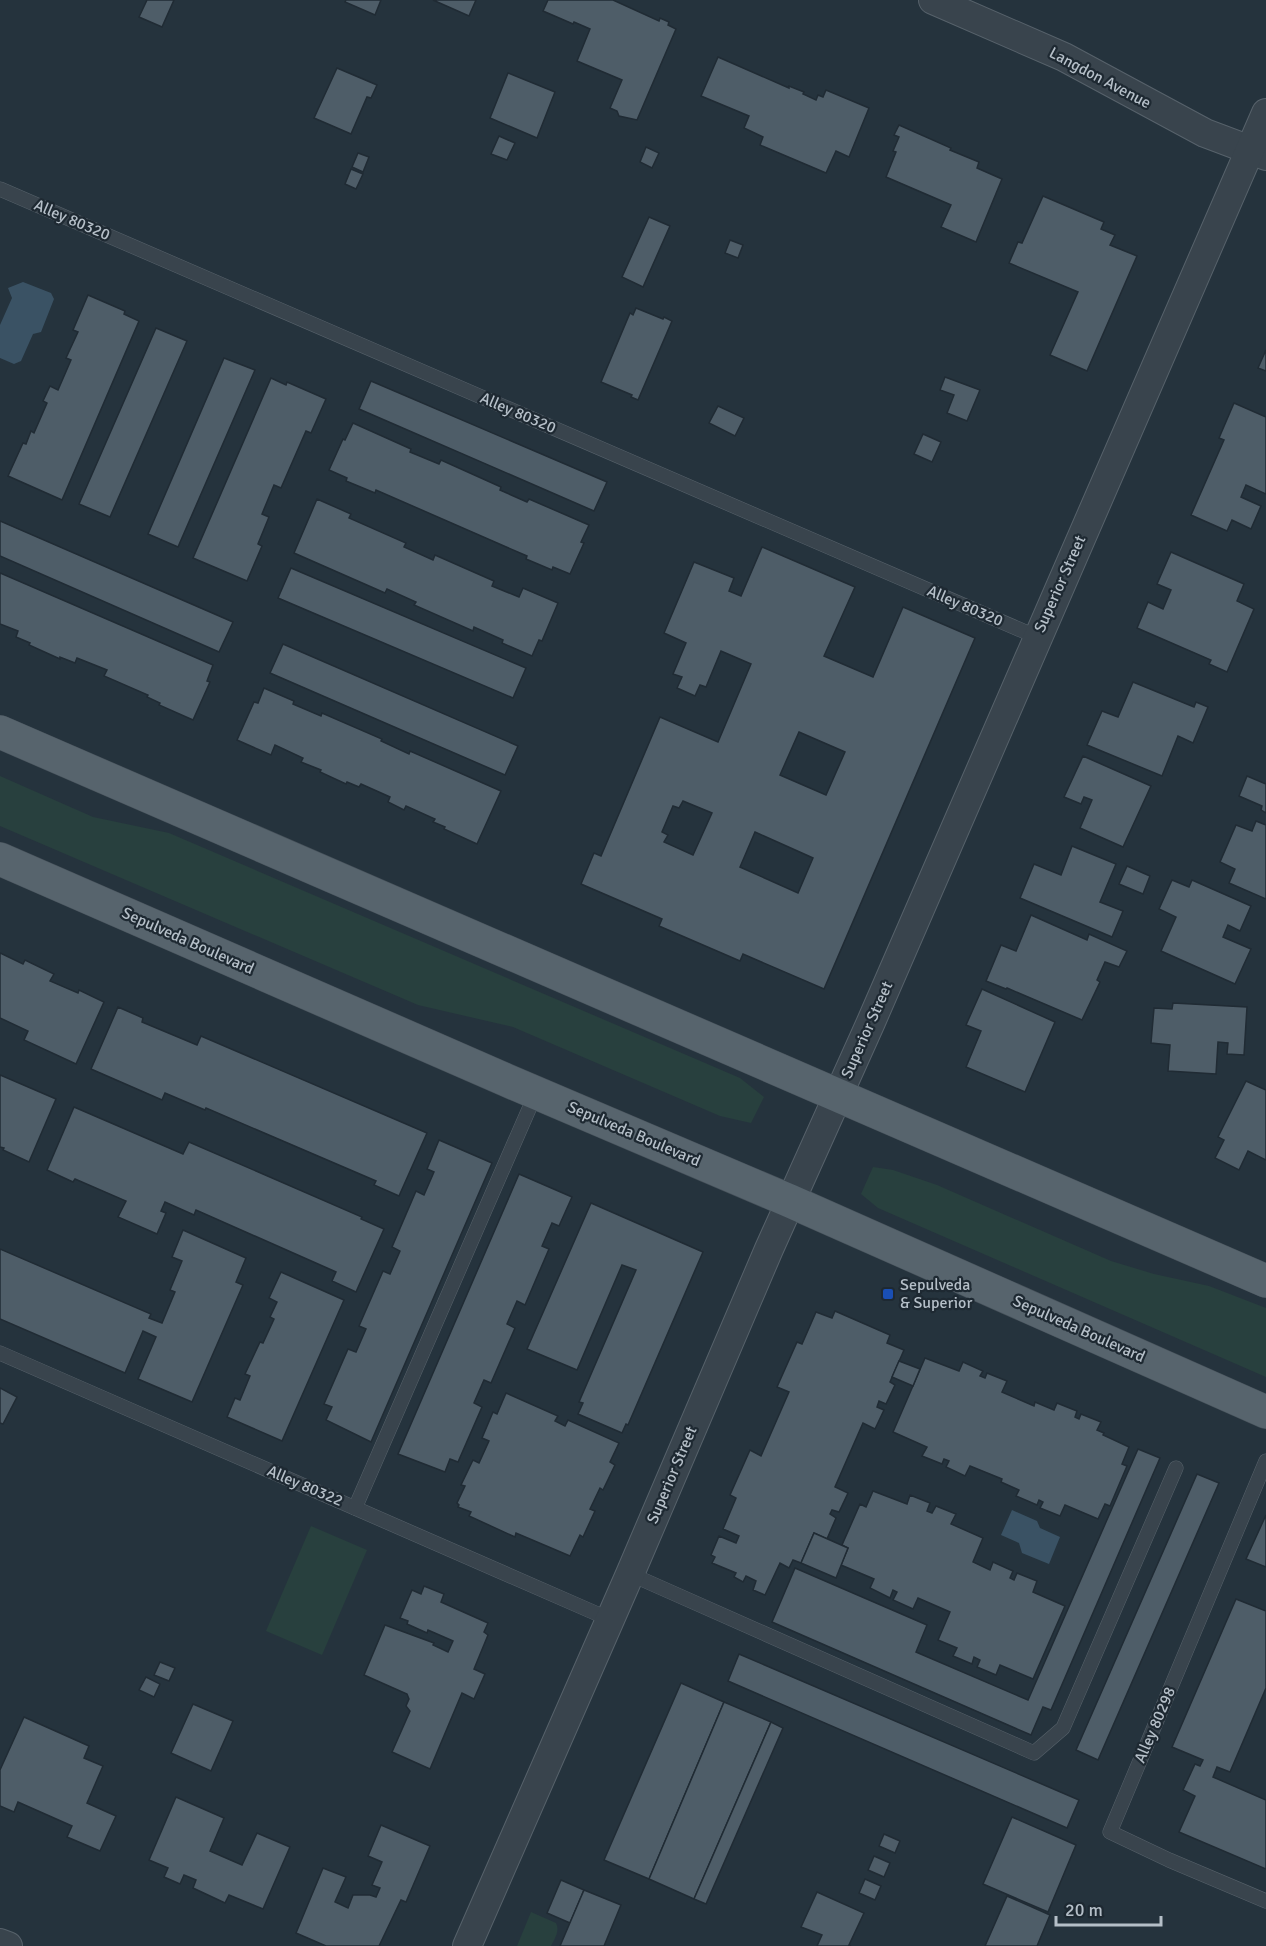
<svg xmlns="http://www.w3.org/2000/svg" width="1266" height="1946" font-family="Signika,sans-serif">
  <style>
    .green { fill: #28403e }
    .water { fill: #3a5264 }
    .building { fill: #4e5d68; stroke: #202b34; stroke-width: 1.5; fill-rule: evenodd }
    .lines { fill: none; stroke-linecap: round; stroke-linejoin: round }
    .lane-casing { stroke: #57626b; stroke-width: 15 }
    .street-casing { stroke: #57626b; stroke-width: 30 }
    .primary-casing { stroke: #455059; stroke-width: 34 }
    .lane { stroke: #39444d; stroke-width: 14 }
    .street { stroke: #39444d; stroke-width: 28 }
    .primary { stroke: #57646d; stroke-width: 33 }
    .transit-dot { fill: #1a4fb4; stroke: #1e2932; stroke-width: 2 }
    .labels { text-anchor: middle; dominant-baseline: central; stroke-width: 4.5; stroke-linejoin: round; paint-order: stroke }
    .street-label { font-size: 16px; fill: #b5bfc8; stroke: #1e2932 }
    .poi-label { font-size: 16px; fill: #b5bfc8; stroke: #1e2932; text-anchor: start }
  </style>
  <rect width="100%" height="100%" fill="#25333d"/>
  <g class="green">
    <polygon points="0,776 93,817 169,833 740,1078 764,1097 751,1123 720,1116 513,1027 418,1005 0,826"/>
    <polygon points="873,1167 893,1170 937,1185 1111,1261 1154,1274 1209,1286 1266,1308 1266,1377 878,1208 861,1194"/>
    <polygon points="311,1526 367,1550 322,1655 266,1631"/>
    <path d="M531,1912L556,1923C560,1931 555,1938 551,1946H517Z"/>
  </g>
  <g class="water">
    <polygon points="23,282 51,293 54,299 41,332 33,334 21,361 14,364 0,358 0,325 12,298 8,288"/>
    <polygon points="1012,1510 1037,1521 1040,1528 1060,1537 1049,1564 1022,1553 1019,1543 1001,1535"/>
  </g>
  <g class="building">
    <polygon points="147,0 174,0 162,27 139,17"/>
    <polygon points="346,0 381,0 375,15 345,2"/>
    <polygon points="433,0 476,0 469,16"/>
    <polygon points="548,0 613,0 659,21 660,18 669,22 668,25 676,29 637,120 619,116 617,111 610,108 622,80 577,61 590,29 574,22 573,24 543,11"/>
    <polygon points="718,57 789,88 789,86 804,92 803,94 816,100 818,95 823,97 826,90 869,108 849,157 836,151 826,173 760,145 763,137 744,128 749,116 701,96"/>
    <polygon points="337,68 377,85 371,98 367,97 351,134 314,118"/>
    <polygon points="508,73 555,92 537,138 490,118"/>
    <polygon points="899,125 951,148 950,150 979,162 977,168 1002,179 976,242 941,227 951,205 886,177 896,152 893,151 899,137 894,135"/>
    <polygon points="499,136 515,143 507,160 491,154"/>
    <polygon points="646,147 659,153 652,168 640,162"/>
    <polygon points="358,153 369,157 363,172 352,167"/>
    <polygon points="351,169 363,174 356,189 345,184"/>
    <polygon points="1043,196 1104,222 1101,229 1115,235 1110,245 1137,256 1087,371 1050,355 1078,292 1009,263 1018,242 1022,243"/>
    <polygon points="649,217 670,226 643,287 622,277"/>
    <polygon points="730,240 743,245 738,258 725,253"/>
    <polygon points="88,295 125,311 124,314 139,321 62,500 8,476 23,443 26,444 31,431 34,433 47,403 43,401 50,386 58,390 71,360 66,358 78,332 73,330"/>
    <polygon points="636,308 663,319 664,317 672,321 638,400 631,397 632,395 601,382 630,313 633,315"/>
    <polygon points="156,328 187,341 110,517 79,504"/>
    <polygon points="1266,350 1266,371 1258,368"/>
    <polygon points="224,358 255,370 178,547 148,534"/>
    <polygon points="945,377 980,390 967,421 947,413 954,395 940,390"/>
    <polygon points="271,378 286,385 287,382 326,399 311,433 306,431 281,488 274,485 262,514 269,517 258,544 262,546 247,581 193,558"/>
    <polygon points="371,381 607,482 594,511 359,409"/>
    <polygon points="1234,403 1266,417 1266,494 1246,485 1241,497 1261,506 1251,529 1232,520 1227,531 1191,515 1224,440 1219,438"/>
    <polygon points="718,406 744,418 735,436 709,423"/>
    <polygon points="353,423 411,449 410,452 439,464 441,460 501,487 500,490 527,502 529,499 589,525 581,542 584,543 570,574 553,567 552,570 526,559 527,556 376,490 375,493 346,481 347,478 329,470 343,439 345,440"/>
    <polygon points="923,434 941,442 932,462 914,454"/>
    <polygon points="317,499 351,514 349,518 406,543 404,547 433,560 435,555 494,581 492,586 519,597 523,588 558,603 542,641 539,640 532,656 502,643 503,640 474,627 473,631 414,605 416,602 387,589 385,593 294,553"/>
    <polygon points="0,521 233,622 219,652 0,556"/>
    <path d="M762,547L855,587L824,656L873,677L903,607L975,638L824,989L743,954L740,961L659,926L662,919L581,884L594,853L601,856L660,717L718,742L751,664L721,651L706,687L700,685L695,696L677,688L682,677L673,674L686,643L664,633L694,562L734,578L729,591L741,596ZM799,732L845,752L826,795L780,775ZM683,801L712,813L693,855L664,842L668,835L662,832L673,806L679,808ZM755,832L813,858L798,893L740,867Z"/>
    <polygon points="1171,552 1244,584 1237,601 1254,609 1227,672 1209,664 1211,660 1137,628 1148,602 1163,609 1171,590 1157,584"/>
    <polygon points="291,568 526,668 513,698 278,598"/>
    <polygon points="0,573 213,665 207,681 210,682 193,720 159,705 160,703 147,697 148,695 104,676 107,670 77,658 75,663 60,657 60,659 29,645 30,643 16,637 18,631 0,624"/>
    <polygon points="283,644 518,746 505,775 270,673"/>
    <polygon points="1133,682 1194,707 1196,702 1208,707 1193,743 1178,736 1162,776 1087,745 1102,711 1118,717"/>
    <polygon points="264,688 294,701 293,704 321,716 322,713 382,739 381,741 409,754 410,751 501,791 477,844 444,829 445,827 433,822 435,819 406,806 404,810 388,802 390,797 361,784 359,787 347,782 346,784 320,772 321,770 301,762 303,758 275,745 271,755 237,740 254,702 258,703"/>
    <polygon points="1083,756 1151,786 1123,847 1080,828 1092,800 1084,797 1081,804 1064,797"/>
    <polygon points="1247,776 1266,784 1266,813 1261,810 1262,806 1239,796"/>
    <polygon points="1256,821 1266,825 1266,899 1229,883 1235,869 1220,862 1236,825 1252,831"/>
    <polygon points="1072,846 1116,864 1100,902 1123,911 1112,937 1020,898 1034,864 1061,875"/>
    <polygon points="1127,866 1150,876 1143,894 1119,884"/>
    <polygon points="1172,880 1189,887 1192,880 1251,906 1240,931 1228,925 1223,937 1251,949 1235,984 1161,951 1176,917 1159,909"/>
    <polygon points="1031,915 1087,940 1089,934 1127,951 1119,967 1105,962 1097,980 1100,982 1082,1020 1007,988 1006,989 986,981 1001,945 1016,951"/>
    <polygon points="0,953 23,964 25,960 54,974 50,981 78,993 79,990 104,1002 76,1064 24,1040 28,1031 0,1018"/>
    <polygon points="982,989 1055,1022 1025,1092 966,1067 981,1031 966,1025"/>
    <polygon points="1173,1003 1247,1007 1244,1055 1227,1054 1228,1043 1218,1042 1216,1074 1168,1071 1170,1045 1151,1043 1154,1008 1172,1009"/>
    <polygon points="118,1007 143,1018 142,1022 197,1045 201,1036 427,1133 399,1196 374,1185 376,1181 206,1108 205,1110 165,1093 162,1100 91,1069"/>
    <polygon points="0,1075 56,1099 29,1162 3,1150 4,1148 0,1147"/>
    <polygon points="1246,1081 1266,1090 1266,1160 1248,1151 1239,1170 1215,1158 1224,1140 1218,1137"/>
    <polygon points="74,1107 183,1154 189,1142 362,1217 361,1219 384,1229 356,1292 332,1281 336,1272 196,1210 194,1215 165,1202 161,1211 166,1213 157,1234 118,1217 126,1201 75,1179 73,1182 47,1170"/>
    <polygon points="439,1140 492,1163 371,1442 326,1420 332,1407 324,1404 348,1349 356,1352 366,1329 359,1326 383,1271 390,1274 400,1251 392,1247 416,1191 424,1195 434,1172 427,1169"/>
    <polygon points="519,1174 572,1197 559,1226 552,1223 542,1246 549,1249 525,1305 517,1301 507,1324 515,1328 491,1383 484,1380 474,1403 482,1407 458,1462 450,1459 445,1472 398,1454"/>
    <polygon points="591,1203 703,1252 628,1425 626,1424 622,1433 578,1414 583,1403 579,1402 636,1270 622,1265 577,1370 527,1349"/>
    <polygon points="183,1230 246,1258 236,1282 243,1285 192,1402 138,1379 156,1337 143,1331 125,1373 0,1319 0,1249 151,1314 149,1318 162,1323 175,1292 170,1290 182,1261 172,1257"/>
    <polygon points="281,1272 344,1300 282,1441 227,1417 235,1398 240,1400 250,1376 245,1374 260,1342 263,1343 274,1319 270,1317 277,1302 269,1298"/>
    <polygon points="835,1311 890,1335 887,1343 904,1350 890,1382 895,1385 886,1404 879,1401 877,1407 884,1410 875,1429 863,1423 835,1487 848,1493 839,1512 832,1510 830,1514 836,1518 827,1539 814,1533 801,1563 793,1560 789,1568 780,1563 765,1595 753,1590 756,1581 746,1576 743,1582 734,1577 736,1573 712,1563 715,1557 711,1555 719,1536 736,1543 739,1536 723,1529 736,1498 730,1495 750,1450 761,1456 789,1392 777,1387 797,1342 802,1344 816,1312 832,1318"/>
    <polygon points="925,1358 959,1371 963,1362 983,1371 980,1376 985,1378 987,1373 1007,1381 1002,1392 1034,1406 1035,1402 1054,1410 1057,1403 1077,1411 1075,1417 1079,1419 1081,1414 1101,1422 1097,1430 1104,1433 1103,1435 1129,1447 1122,1464 1127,1466 1110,1506 1105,1504 1098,1519 1065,1505 1060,1516 1040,1508 1043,1502 1039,1500 1037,1505 1016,1496 1019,1490 1001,1482 1002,1479 970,1466 965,1476 946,1467 949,1461 944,1459 942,1464 922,1456 927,1447 893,1432"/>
    <polygon points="899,1361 920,1369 913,1386 892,1377"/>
    <polygon points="0,1388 17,1397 3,1424 0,1423"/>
    <polygon points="506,1393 558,1416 555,1421 565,1426 568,1420 619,1443 610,1462 615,1465 603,1490 600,1488 590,1509 595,1511 583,1537 580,1535 570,1556 516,1533 515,1537 469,1516 471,1512 458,1507 459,1505 457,1503 465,1486 461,1485 473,1460 479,1463 489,1441 482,1438 493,1412 497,1414"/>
    <polygon points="1138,1449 1160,1458 1051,1710 1043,1707 1031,1735 772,1622 795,1568 927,1625 916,1652 1028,1700"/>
    <polygon points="1197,1474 1219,1483 1098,1760 1076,1750"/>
    <polygon points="873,1491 907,1504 910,1495 930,1503 927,1511 932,1513 936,1506 956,1514 951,1524 983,1538 973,1562 990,1570 993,1562 1013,1571 1010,1578 1014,1580 1017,1573 1037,1581 1033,1592 1065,1606 1033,1679 1000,1665 996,1675 977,1667 980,1660 974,1657 972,1664 953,1656 957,1648 938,1640 950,1612 918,1598 913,1609 893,1600 897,1592 893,1590 890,1598 870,1588 874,1579 841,1565 848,1548 842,1545 860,1504 866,1507"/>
    <polygon points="1266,1515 1266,1567 1246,1559"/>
    <polygon points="814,1533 848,1548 836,1578 801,1563"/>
    <polygon points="424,1586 444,1594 441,1602 488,1623 484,1632 488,1635 474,1669 485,1674 474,1699 462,1693 430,1769 392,1752 410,1711 406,1706 409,1699 407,1694 364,1675 385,1625 434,1643 433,1645 448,1652 453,1641 428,1630 427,1633 407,1624 408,1621 400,1618 412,1590 421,1594"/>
    <polygon points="1236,1599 1266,1611 1266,1688 1230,1772 1217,1767 1213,1777 1266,1800 1266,1869 1179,1832 1195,1796 1183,1790 1195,1764 1200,1766 1203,1760 1172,1747"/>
    <polygon points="739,1654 1079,1800 1067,1828 728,1681"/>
    <polygon points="160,1662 175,1668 169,1681 154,1675"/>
    <polygon points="146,1677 160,1684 154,1697 139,1690"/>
    <polygon points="681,1683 724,1702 649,1879 604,1860"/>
    <polygon points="724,1702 771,1722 694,1899 649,1879"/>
    <polygon points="193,1704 233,1721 211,1771 171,1753"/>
    <polygon points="24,1717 89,1746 84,1758 103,1766 87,1803 116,1816 100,1851 67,1837 72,1826 18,1802 14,1812 0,1806 0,1770"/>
    <polygon points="771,1722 783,1728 706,1904 694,1899"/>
    <polygon points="176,1797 224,1818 210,1851 242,1865 257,1833 290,1847 263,1909 229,1895 225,1903 193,1888 196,1880 184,1875 180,1884 164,1877 168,1868 149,1860"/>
    <polygon points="1012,1817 1076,1845 1048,1912 983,1884"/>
    <polygon points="381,1825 430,1846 406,1902 401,1900 379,1946 326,1946 296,1933 323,1868 346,1877 335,1902 348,1908 353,1895 370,1895 376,1897 380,1888 372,1885 382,1862 368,1856"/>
    <polygon points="884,1834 900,1841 895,1853 879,1846"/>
    <polygon points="874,1856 890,1863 884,1877 868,1870"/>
    <polygon points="865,1879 881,1886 875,1900 859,1893"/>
    <polygon points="561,1880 584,1890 570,1923 547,1913"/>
    <polygon points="584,1890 621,1905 604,1946 560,1946"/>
    <polygon points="817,1892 864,1913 849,1945 851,1946 817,1946 822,1935 801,1927"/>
    <polygon points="1007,1896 1050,1915 1037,1946 985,1946"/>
  </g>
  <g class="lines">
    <defs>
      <g id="lane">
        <polyline points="0,189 1037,637"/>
        <polyline points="0,1353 609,1619"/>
        <polyline points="1266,1461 1110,1832 1169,1860 1266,1901"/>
        <polyline points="355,1508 536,1093"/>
        <polyline points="630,1574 1034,1753 1063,1728 1176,1468"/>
      </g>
      <g id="street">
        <polyline points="933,0 1064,57 1205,133 1266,156"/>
        <polyline points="0,1943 8,1946"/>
        <polyline points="467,1946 630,1574 769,1249 871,1022 1266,113"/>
      </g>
      <g id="primary">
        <polyline points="0,732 1266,1281"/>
        <polyline points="0,859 506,1080 790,1201 1266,1412"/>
      </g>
    </defs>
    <use href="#lane" class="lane-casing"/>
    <use href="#street" class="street-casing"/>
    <use href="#primary" class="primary-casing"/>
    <use href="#lane" class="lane"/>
    <use href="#street" class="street"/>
    <use href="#primary" class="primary"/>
  </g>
  <rect class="transit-dot" x="882" y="1288" width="12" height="12" rx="3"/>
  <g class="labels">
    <g class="street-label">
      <text transform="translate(1100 78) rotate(28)">Langdon Avenue</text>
      <text transform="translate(72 220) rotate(23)">Alley 80320</text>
      <text transform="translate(518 413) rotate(23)">Alley 80320</text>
      <text transform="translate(1060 584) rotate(-66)">Superior Street</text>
      <text transform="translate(965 606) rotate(23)">Alley 80320</text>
      <text transform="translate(188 941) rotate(24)">Sepulveda Boulevard</text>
      <text transform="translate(867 1030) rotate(-66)">Superior Street</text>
      <text transform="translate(634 1134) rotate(23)">Sepulveda Boulevard</text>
      <text transform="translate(1079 1329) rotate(24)">Sepulveda Boulevard</text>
      <text transform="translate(672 1475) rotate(-67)">Superior Street</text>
      <text transform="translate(305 1486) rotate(23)">Alley 80322</text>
      <text transform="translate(1155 1725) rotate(-67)">Alley 80298</text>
    </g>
    <g class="poi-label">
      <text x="900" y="1285">Sepulveda<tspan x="900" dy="18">&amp; Superior</tspan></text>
    </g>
  </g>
  <path d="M1056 1916v9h105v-9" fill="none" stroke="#b5bfc8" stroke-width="3"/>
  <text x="1065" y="1916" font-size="18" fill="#b5bfc8" stroke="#1e2932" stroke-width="4.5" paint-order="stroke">20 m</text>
</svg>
